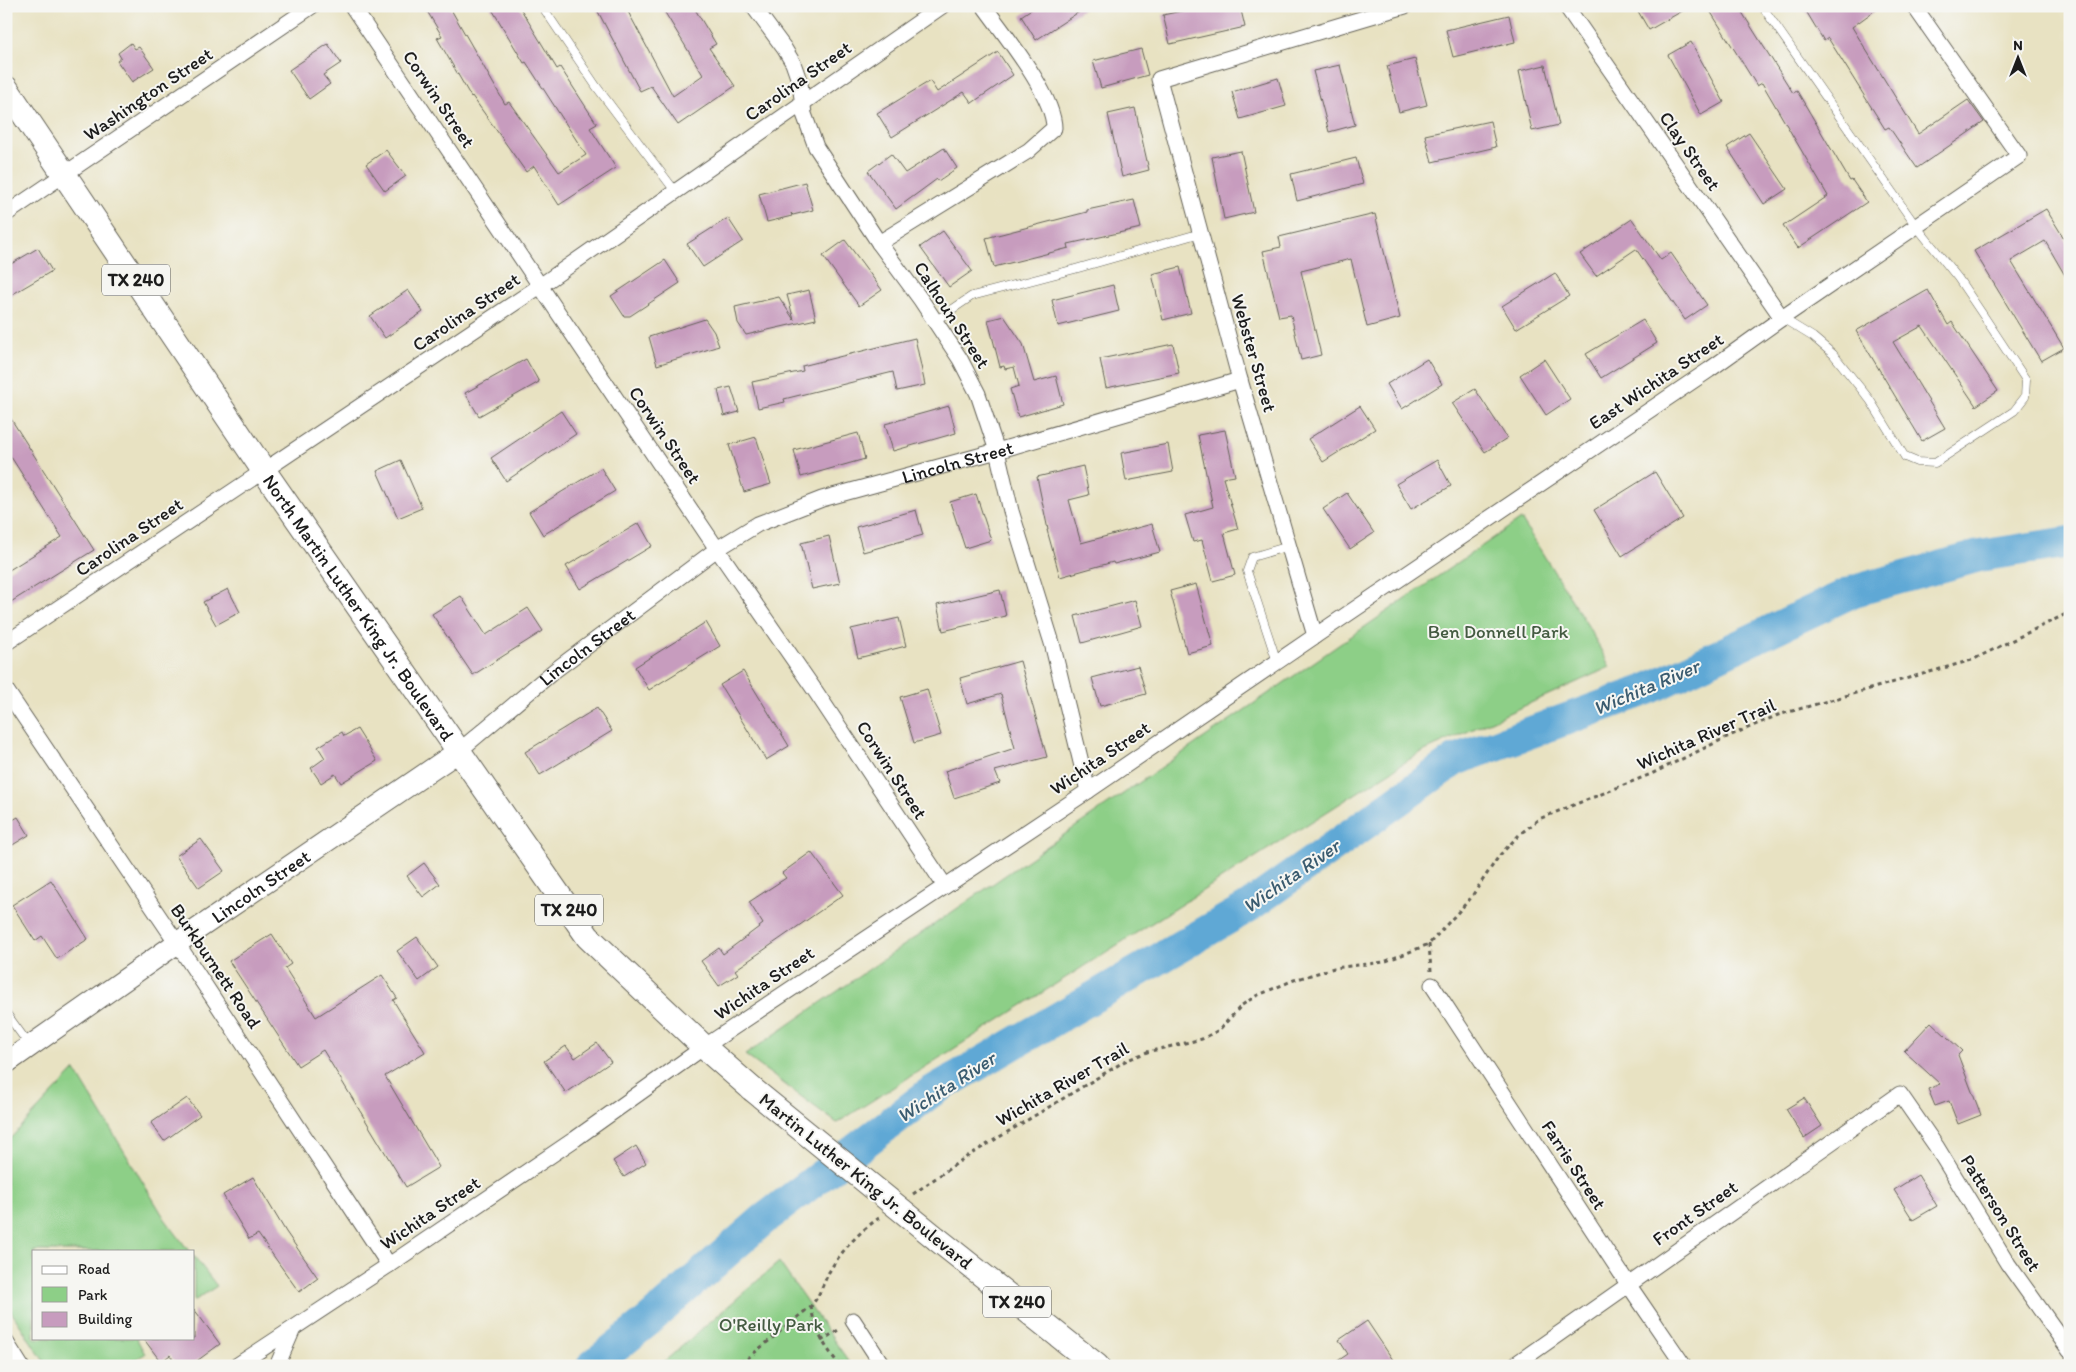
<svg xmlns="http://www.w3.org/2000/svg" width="2076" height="1372" font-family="Itim,sans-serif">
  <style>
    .green { fill: #8dcf87; stroke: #547652 }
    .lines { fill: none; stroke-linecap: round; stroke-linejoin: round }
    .river { stroke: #5ea8d5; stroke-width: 32 }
    .building { fill: #c79cbe }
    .lane-casing { stroke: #636156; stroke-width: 9 }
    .street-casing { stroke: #636156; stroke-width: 17 }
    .secondary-casing { stroke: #636156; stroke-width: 23 }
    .primary-casing { stroke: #636156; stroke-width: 26 }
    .path { stroke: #636156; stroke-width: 3; stroke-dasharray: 4 4; stroke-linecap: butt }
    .lane { stroke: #fff; stroke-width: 8 }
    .street { stroke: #fff; stroke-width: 15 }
    .secondary { stroke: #fff; stroke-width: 21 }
    .primary { stroke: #fff; stroke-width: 24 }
    .primary-bridge-casing { stroke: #636156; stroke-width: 26; stroke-linecap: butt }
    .primary-bridge { stroke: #fff; stroke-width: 24 }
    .labels { text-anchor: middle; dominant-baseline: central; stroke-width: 4; stroke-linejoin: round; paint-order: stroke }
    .shield { fill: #f6f6f2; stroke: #5d5d5c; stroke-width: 1 }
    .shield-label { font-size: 18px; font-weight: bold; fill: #1c1c1c }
    .street-label { font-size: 19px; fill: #1c1c1c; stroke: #f6f6f2 }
    .park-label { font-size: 19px; fill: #445b41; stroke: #f6f6f2 }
    .water-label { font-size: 20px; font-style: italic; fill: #3a5b6f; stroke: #f6f6f2 }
  </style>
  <rect width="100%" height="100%" fill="#f6f6f2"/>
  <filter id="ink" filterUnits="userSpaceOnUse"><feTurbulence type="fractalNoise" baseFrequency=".02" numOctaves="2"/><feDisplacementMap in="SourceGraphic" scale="10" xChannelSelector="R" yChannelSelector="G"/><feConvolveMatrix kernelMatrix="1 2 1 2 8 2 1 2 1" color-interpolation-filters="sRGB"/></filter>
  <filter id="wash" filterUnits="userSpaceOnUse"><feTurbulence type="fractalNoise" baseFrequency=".0096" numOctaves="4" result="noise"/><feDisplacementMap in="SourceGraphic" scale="20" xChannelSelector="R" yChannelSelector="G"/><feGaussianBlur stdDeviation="1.12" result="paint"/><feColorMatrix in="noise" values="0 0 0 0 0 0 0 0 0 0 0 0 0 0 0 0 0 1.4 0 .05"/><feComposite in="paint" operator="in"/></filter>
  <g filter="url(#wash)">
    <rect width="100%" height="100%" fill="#e8e2c2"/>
    <g class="green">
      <polygon points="1521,519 1588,626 1610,667 1418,754 837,1123 745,1055"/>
      <polygon points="75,1070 165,1219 189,1251 34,1251 34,1338 138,1338 137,1339 145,1354 124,1366 47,1366 6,1304 6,1143"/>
      <polygon points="194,1256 217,1286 194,1301"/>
      <polygon points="779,1262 852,1366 659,1366"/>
    </g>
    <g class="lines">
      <polyline class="river" points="592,1366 648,1321 763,1220 931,1092 1248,907 1455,760 1646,690 1854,591 1979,556 2070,542"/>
    </g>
    <g id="blocks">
      <g class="building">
        <polygon points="424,6 449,6 505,104 509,102 559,172 586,155 526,62 524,63 490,6 519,6 557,69 560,67 597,124 590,128 616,168 559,205 534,166 526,172 472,96 471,97 437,38 442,36"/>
        <polygon points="595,6 625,6 673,96 703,75 661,6 693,6 716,44 709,48 735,86 678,125 651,86 640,91"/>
        <polygon points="1036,6 1088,6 1036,40 1021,16"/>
        <polygon points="1204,6 1240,6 1245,27 1170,44 1163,15"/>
        <polygon points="1635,6 1691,6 1649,30"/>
        <polygon points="1707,6 1738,6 1793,93 1797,91 1850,181 1852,180 1867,202 1798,248 1783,226 1828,196 1762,83 1757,86"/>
        <polygon points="1803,6 1881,6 1852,27 1918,134 1968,100 1984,122 1917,168 1889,127 1885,129 1828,38 1824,41"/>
        <polygon points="1509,15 1515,42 1453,57 1446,30"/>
        <polygon points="1691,42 1724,102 1701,115 1668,55"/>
        <polygon points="131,43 135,49 139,47 154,68 132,82 117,61 121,58 118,53"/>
        <polygon points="328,44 341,63 323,75 330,84 309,99 289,70"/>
        <polygon points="1141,49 1148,75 1101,88 1093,61"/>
        <polygon points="998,52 1013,75 972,103 964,92 892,137 877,113 930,81 937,92"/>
        <polygon points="1415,59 1427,105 1399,112 1387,66"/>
        <polygon points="1340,65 1355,125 1329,132 1313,71"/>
        <polygon points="1545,65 1559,125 1532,131 1519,71"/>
        <polygon points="1278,78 1286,106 1240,119 1232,92"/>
        <polygon points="1135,108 1149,170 1122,177 1108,114"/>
        <polygon points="1490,121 1496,147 1432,162 1425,135"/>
        <polygon points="1749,133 1787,189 1764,204 1727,147"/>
        <polygon points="944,148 957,168 938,181 937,179 896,209 868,171 891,154 905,173"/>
        <polygon points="386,150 406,176 385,191 366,164"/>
        <polygon points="1241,151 1254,212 1224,219 1212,157"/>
        <polygon points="1356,158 1363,184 1297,201 1291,174"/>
        <polygon points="805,182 813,210 793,215 791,213 792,216 767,222 759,194"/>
        <polygon points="1134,200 1141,228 1068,244 1069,248 994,267 986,238 1087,212 1087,210"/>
        <polygon points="2046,209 2070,248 2070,284 2045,241 2011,261 2064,348 2041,361 1974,251"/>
        <polygon points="1375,214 1400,318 1367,327 1351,259 1301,271 1321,355 1301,360 1291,315 1279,317 1263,251 1281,247 1279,237"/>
        <polygon points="728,218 743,241 703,267 687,244"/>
        <polygon points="1632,219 1661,260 1671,253 1707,305 1685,320 1636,249 1596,276 1580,254"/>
        <polygon points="943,231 972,271 949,287 920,247"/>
        <polygon points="845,240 882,290 859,306 823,256"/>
        <polygon points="38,248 52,271 6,298 6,267"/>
        <polygon points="665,260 680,283 630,316 624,316 611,296"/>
        <polygon points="1180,267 1191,313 1163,320 1152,274"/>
        <polygon points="1555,273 1569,296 1516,329 1502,306"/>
        <polygon points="1113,285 1119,311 1058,326 1052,300"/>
        <polygon points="408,290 423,312 385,338 370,316"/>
        <polygon points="809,290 816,319 746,335 738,323 735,307 779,297 794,320 787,295"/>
        <polygon points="1928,290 1948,325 1952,322 1998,391 1976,406 1922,326 1893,342 1945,428 1922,441 1856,331"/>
        <polygon points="1004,316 1023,344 1034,382 1056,376 1063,404 1018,417 1010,389 1019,386 1014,367 1005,369 1004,366 1000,367 988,320"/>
        <polygon points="705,319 714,332 719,346 657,365 649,337"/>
        <polygon points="1643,320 1657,343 1601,378 1586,354"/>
        <polygon points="915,338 925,385 897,391 893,372 784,399 785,402 758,408 752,382 803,371 802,366"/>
        <polygon points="1173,344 1179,373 1106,388 1100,359"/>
        <polygon points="526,359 539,382 479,416 465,393"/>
        <polygon points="1427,359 1442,384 1402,409 1387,384"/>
        <polygon points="1544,359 1570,399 1546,415 1520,375"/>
        <polygon points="731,387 739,412 724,416 718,390"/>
        <polygon points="1475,389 1507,438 1485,452 1452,403"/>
        <polygon points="949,406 956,433 893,451 885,424"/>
        <polygon points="1360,406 1375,429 1323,462 1308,439"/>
        <polygon points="6,411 94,550 6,605 6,572 62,537 6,449"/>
        <polygon points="561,411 576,434 506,481 491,458"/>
        <polygon points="1225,430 1235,476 1223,478 1238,529 1224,533 1235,575 1213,581 1202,540 1193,542 1185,515 1213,507 1198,435"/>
        <polygon points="858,433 865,459 801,477 794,450"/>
        <polygon points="756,437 771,484 744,492 729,445"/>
        <polygon points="1168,444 1173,472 1126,481 1121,453"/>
        <polygon points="401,460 422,508 398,518 377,471"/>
        <polygon points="1437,460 1451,486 1411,509 1396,484"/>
        <polygon points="1083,466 1089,495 1069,500 1081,543 1152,524 1160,552 1114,564 1113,562 1060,577 1047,530 1048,530 1037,477"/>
        <polygon points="601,468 615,491 543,535 529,512"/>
        <polygon points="1655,472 1683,518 1622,556 1594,510"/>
        <polygon points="1347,493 1374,533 1350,549 1323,509"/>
        <polygon points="976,494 991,540 965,548 950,502"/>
        <polygon points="916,510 923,535 863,552 856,527"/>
        <polygon points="639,523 652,546 580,589 566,566"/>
        <polygon points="829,536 840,583 812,589 801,543"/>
        <polygon points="1196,584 1213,646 1187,653 1170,591"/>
        <polygon points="228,589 240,612 216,625 203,602"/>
        <polygon points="1000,590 1006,616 943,631 937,605"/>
        <polygon points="461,596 486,635 528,608 543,631 473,675 432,614"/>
        <polygon points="1135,600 1142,626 1082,643 1075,616"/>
        <polygon points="899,618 906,646 858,658 851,629"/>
        <polygon points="706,622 720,646 649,690 635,667"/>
        <polygon points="1020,661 1047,757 995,771 1000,783 954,798 945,771 1015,748 1001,694 967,704 960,678"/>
        <polygon points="1138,666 1146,694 1100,706 1092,678"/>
        <polygon points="743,671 789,746 766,760 720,685"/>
        <polygon points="927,689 941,735 914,743 900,697"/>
        <polygon points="597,708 612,731 540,775 525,752"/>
        <polygon points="357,729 377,761 341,783 335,774 321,783 311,768 325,758 318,747 342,732 344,736"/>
        <polygon points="18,817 29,835 6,849 6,824"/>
        <polygon points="201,839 224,871 199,888 176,856"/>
        <polygon points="811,852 843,895 735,970 738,974 719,986 701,961 719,948 723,954 763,924 749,902 786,878 782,873"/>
        <polygon points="424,863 440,884 423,897 407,876"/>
        <polygon points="51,880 88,939 57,959 42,936 35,941 12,905"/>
        <polygon points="272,934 291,964 285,968 316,1017 382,975 397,998 393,1000 425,1052 385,1076 439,1167 406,1187 323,1050 298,1066 229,961"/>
        <polygon points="417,937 438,967 419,981 397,951"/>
        <polygon points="1931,1022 1962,1051 1958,1055 1981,1115 1958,1124 1949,1101 1935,1106 1928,1089 1940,1084 1904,1051"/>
        <polygon points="597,1043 611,1062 566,1093 544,1061 566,1046 575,1058"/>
        <polygon points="187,1098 200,1115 164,1141 151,1123"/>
        <polygon points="1804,1098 1822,1126 1804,1138 1786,1109"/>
        <polygon points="636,1146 646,1163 624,1177 613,1161"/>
        <polygon points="1918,1175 1937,1206 1913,1220 1894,1190"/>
        <polygon points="253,1177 286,1232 318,1278 299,1292 258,1234 249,1239 223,1195"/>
        <polygon points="194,1309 220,1344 190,1366 178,1366 170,1355 161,1362 143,1338 194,1338"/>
        <polygon points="1367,1321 1397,1366 1330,1366 1348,1354 1339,1340"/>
      </g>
    </g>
  </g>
  <g filter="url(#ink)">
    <use href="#blocks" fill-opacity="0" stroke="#636156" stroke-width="1"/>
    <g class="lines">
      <defs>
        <g id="lane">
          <polyline points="542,6 596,86 675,191"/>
          <polyline points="1762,6 1916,226 1958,278 1983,315 2026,380 2025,397 2014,411 1935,463 1917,462 1905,457 1870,400 1833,354 1813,337 1782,318"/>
          <polyline points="935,321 972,296 1075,269 1201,233"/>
          <polyline points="1277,662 1247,571 1252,557 1289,546"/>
          <polyline points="6,1013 30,1046"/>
        </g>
        <g id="street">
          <polyline points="352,6 717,549 816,692 945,886"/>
          <polyline points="753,6 784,48 793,63 800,83 804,114 816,147 879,243 921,300 960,359 978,394 997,451 1011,511 1052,643 1088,791"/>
          <polyline points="1566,6 1782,318"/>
          <polyline points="6,214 312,6"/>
          <path d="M879,243L1028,151L1054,128C1054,95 1004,34 984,6"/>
          <polyline points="1315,636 1240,380 1159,79 1405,6"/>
          <polyline points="6,643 540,286 942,6"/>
          <polyline points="6,690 177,943 389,1265"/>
          <path id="s1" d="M459,751L554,671L717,549L758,524L822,499L997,451L1240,380"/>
          <polyline points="1432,985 1628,1284 1684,1366"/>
          <polyline points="853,1320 883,1366"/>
          <polyline points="6,1342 21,1366"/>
          <polyline points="236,1366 389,1265 575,1139 704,1047 1088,791 1315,636 1709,370 1782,318 2019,156 1914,6"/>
          <polyline points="277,1366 293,1329"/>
          <polyline points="1513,1366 1900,1094 1936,1146 2008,1264 2070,1351"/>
        </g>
        <g id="secondary">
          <path id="s2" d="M6,1063L177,943L459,751"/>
        </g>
        <g id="primary">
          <path id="s3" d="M6,88L264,471L588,937L704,1047L752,1089"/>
          <polyline points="937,1239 1097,1366"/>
        </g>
      </defs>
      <use href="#lane" class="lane-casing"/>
      <use href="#street" class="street-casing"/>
      <use href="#secondary" class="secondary-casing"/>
      <use href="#primary" class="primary-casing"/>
      <g class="path">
        <polyline points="1429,944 1431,971"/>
        <polyline points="913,1194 963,1159 1125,1061 1147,1052 1202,1039 1219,1030 1242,1005 1256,996 1294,980 1334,968 1384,962 1429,944 1470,899 1499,856 1520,834 1539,819 1651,774 1727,737 1778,715 1972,660 2070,612"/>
        <path d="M811,1306C815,1332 824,1345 840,1366"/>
        <polyline points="821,1341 840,1329"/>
        <path d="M733,1366L748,1358L811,1306C820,1295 823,1284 829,1272C841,1251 860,1231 879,1218"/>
        <polyline points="812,1366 822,1366"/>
      </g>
      <use href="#lane" class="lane"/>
      <use href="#street" class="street"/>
      <use href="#secondary" class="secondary"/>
      <use href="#primary" class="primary"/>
      <defs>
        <polyline id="primary-bridge" points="752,1089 937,1239"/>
      </defs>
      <use href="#primary-bridge" class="primary-bridge-casing"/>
      <use href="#primary-bridge" class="primary-bridge"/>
    </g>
  </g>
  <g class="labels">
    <g class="shield">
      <rect x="102" y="264.5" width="68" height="31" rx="4"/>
      <rect x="535" y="894.5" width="68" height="31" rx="4"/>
      <rect x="983" y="1286.5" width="68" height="31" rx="4"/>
    </g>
    <g class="shield-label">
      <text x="136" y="280">TX 240</text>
      <text x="569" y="910">TX 240</text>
      <text x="1017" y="1302">TX 240</text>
    </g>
    <g class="street-label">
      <text transform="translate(798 81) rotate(-35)">Carolina Street</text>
      <text transform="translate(148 94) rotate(-34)">Washington Street</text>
      <text transform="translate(439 99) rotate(56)">Corwin Street</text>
      <text transform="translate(1690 151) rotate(55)">Clay Street</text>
      <text transform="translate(466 312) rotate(-34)">Carolina Street</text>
      <text transform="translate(952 315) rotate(57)">Calhoun Street</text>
      <text transform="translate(1254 353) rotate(74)">Webster Street</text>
      <text transform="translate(1656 381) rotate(-34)">East Wichita Street</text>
      <text transform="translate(665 435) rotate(56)">Corwin Street</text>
      <text stroke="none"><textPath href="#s1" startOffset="585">Lincoln Street</textPath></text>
      <text transform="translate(129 537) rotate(-34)">Carolina Street</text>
      <text stroke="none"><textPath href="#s3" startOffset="628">North Martin Luther King Jr. Boulevard</textPath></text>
      <text stroke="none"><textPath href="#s1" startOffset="165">Lincoln Street</textPath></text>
      <text transform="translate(1706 734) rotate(-24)">Wichita River Trail</text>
      <text transform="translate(1100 758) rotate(-34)">Wichita Street</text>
      <text transform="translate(892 770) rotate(57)">Corwin Street</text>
      <text stroke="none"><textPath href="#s2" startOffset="310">Lincoln Street</textPath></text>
      <text transform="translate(216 966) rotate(56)">Burkburnett Road</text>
      <text transform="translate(764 983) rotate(-34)">Wichita Street</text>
      <text transform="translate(1062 1084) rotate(-30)">Wichita River Trail</text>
      <text transform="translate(1574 1165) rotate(57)">Farris Street</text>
      <text transform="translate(866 1181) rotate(39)">Martin Luther King Jr. Boulevard</text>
      <text transform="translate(430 1213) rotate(-34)">Wichita Street</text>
      <text transform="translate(1695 1213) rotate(-35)">Front Street</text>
      <text transform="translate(2001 1213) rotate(58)">Patterson Street</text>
    </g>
    <g class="park-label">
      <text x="1498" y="631">Ben Donnell Park</text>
      <text x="771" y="1324">O'Reilly Park</text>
    </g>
    <g class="water-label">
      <text transform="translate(1646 687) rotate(-23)">Wichita River</text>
      <text transform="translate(1291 876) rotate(-35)">Wichita River</text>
      <text transform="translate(946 1087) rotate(-33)">Wichita River</text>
    </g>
  </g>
  <rect width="2076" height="1372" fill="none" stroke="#f6f6f2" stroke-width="25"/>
  <rect x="32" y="1250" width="162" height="90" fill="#f6f6f2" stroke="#9f9f9c"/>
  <rect x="42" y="1266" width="25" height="8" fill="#ffffff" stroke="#9f9f9c"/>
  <text x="78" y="1274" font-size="15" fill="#1c1c1c">Road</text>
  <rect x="42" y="1287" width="25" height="15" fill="#8dcf87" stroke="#9f9f9c"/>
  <text x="78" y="1300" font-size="15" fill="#1c1c1c">Park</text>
  <rect x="42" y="1312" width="25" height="15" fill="#c79cbe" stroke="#9f9f9c"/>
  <text x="78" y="1324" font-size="15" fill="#1c1c1c">Building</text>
  <g transform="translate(2018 58)" stroke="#f6f6f2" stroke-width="4" paint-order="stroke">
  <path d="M0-4L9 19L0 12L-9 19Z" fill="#1c1c1c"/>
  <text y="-8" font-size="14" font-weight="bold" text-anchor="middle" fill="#1c1c1c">N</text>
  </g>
</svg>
